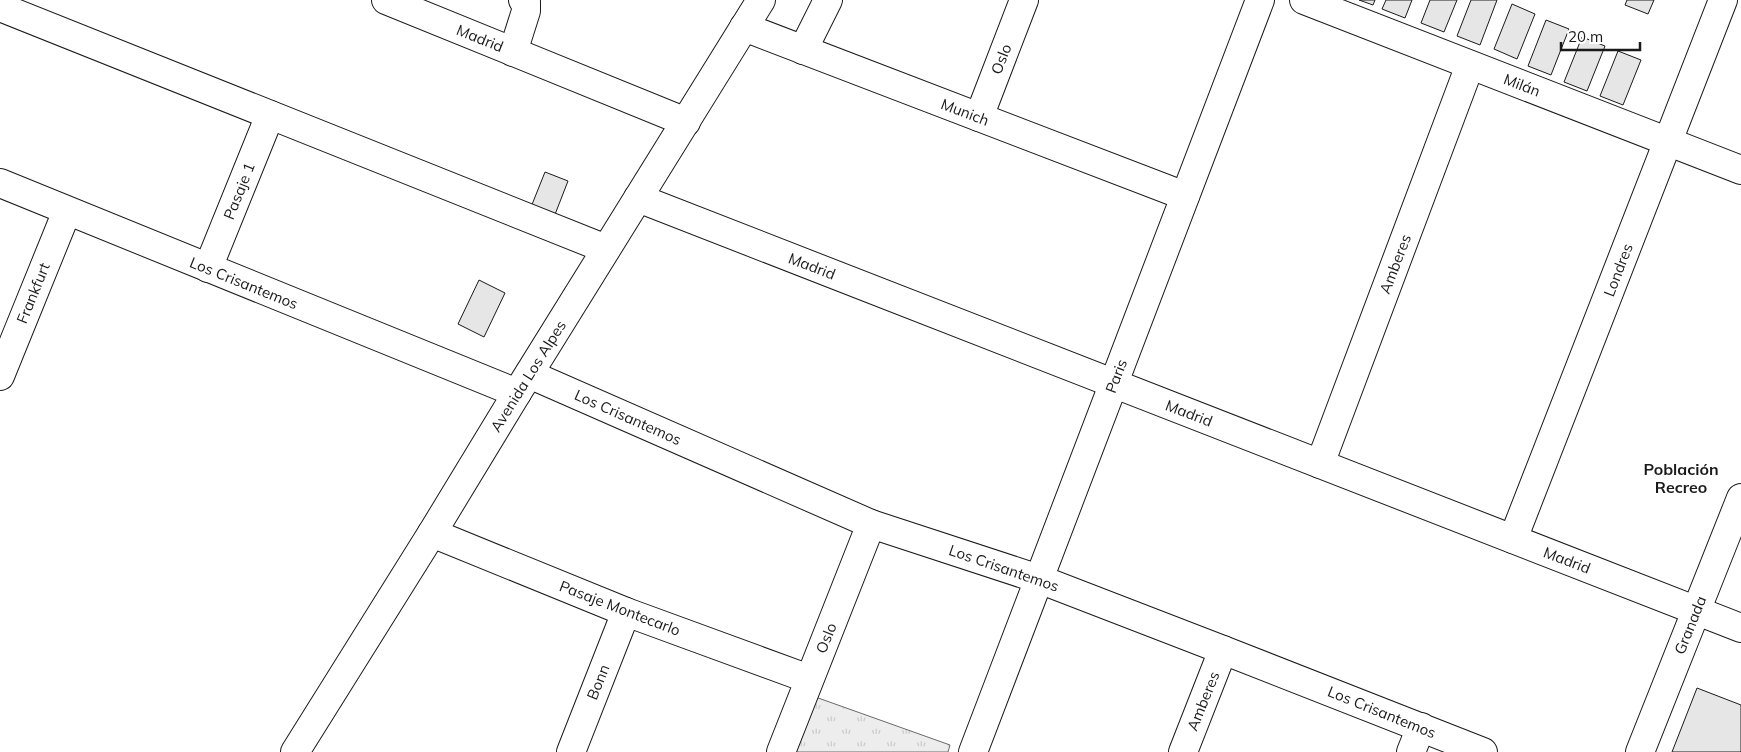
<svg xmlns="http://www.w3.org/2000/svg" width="1741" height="752" font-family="Mulish,sans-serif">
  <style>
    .grass { fill: url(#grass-tufts); stroke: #6a6a6a }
    .building { fill: #e6e6e6; stroke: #1a1a1a }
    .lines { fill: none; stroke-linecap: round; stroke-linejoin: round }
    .minor-casing { stroke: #1a1a1a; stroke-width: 30 }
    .minor { stroke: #fff; stroke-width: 28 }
    .labels { text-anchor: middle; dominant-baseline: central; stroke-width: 4; stroke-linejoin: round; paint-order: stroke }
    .street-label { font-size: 15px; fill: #1a1a1a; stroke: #fff }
    .neighbourhood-label { font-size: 16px; font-weight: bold; fill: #1a1a1a; stroke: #fff }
  </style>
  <defs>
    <pattern id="grass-tufts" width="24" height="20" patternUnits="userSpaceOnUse" patternTransform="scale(1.25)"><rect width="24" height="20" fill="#ededed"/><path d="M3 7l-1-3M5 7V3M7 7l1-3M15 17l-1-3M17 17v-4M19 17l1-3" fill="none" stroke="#cbcbcb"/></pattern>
  </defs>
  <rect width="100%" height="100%" fill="#fff"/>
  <polygon class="grass" points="807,694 950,745 948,752 786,752"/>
  <g class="building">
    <polygon points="1359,0 1375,0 1373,5"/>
    <polygon points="1386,0 1412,0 1405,18 1382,9"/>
    <polygon points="1430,0 1457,0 1444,32 1421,23"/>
    <polygon points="1471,0 1497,0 1480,45 1457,36"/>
    <polygon points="1627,0 1654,0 1648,14 1625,5"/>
    <polygon points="1512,4 1535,14 1517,59 1494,49"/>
    <polygon points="1546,20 1569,29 1551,75 1528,66"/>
    <polygon points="1582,37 1605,46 1587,91 1564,82"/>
    <polygon points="1618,51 1641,60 1623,105 1600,96"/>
    <polygon points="545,172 568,181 554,217 531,207"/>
    <polygon points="479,280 505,293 484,337 458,324"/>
    <polygon points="1697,688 1741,705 1741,752 1672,752"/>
  </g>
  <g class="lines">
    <defs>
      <g id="minor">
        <polyline points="386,0 686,122"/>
        <polyline points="1304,0 1741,170"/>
        <polyline points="0,7 606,249"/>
        <polyline points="744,27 1185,196"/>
        <polyline points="803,50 828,0"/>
        <polyline points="513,52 526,11 526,2 523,0"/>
        <polyline points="979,117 1024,0"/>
        <polyline points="0,183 517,393"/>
        <polyline points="638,198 1741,628"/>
        <polyline points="208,268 270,115"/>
        <polyline points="529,374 871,524 1039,579 1223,650 1483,752"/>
        <polyline points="0,376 67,211"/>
        <polyline points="1320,464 1470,65"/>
        <polyline points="432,533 626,612 809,679"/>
        <polyline points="1513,539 1723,0"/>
        <polyline points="295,752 432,533 517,393 761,0"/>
        <polyline points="571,752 626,612"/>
        <polyline points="781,752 871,524"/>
        <polyline points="973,752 1260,0"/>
        <polyline points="1183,752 1223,650"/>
        <polyline points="1411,752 1421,727"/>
        <polyline points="1640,752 1741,498"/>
      </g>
    </defs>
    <use href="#minor" class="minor-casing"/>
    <use href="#minor" class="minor"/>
  </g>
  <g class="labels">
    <g class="street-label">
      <text transform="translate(480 38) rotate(22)">Madrid</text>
      <text transform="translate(1001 59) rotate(-69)">Oslo</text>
      <text transform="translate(1522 85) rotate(21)">Milán</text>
      <text transform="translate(965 112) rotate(21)">Munich</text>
      <text transform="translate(239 191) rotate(-68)">Pasaje 1</text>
      <text transform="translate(1395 264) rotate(-69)">Amberes</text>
      <text transform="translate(812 266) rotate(21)">Madrid</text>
      <text transform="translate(1618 270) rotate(-69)">Londres</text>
      <text transform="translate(244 283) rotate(22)">Los Crisantemos</text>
      <text transform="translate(33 293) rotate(-68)">Frankfurt</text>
      <text transform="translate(528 376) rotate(-58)">Avenida Los Alpes</text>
      <text transform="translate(1116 376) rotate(-69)">Paris</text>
      <text transform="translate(1189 413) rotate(21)">Madrid</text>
      <text transform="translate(628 417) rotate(24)">Los Crisantemos</text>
      <text transform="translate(1567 560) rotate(21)">Madrid</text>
      <text transform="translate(1004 568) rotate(19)">Los Crisantemos</text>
      <text transform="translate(620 608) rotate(21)">Pasaje Montecarlo</text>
      <text transform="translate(1690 625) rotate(-68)">Granada</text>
      <text transform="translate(826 638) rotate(-68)">Oslo</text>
      <text transform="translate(598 682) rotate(-68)">Bonn</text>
      <text transform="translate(1203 701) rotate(-68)">Amberes</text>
      <text transform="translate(1382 712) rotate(22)">Los Crisantemos</text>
    </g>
    <g class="neighbourhood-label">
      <text x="1681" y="469">Población<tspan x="1681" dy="18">Recreo</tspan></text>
    </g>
  </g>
  <path d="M1561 42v8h79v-8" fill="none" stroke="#1a1a1a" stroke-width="2.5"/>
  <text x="1568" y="42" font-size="15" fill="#1a1a1a" stroke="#ffffff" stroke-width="4" paint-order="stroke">20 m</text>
</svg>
